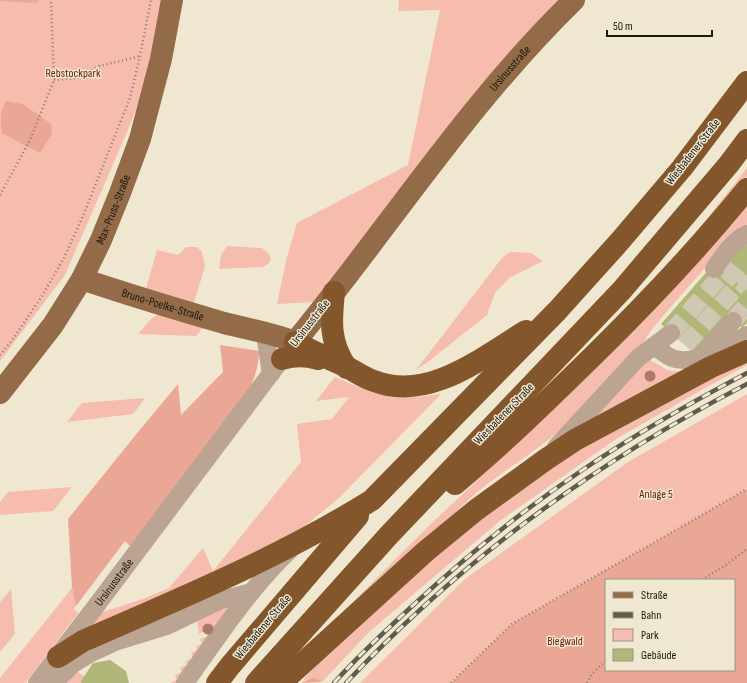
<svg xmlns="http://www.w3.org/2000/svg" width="747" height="683" font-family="'Sofia Sans Condensed',sans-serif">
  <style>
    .green { fill: #f6bcad }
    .forest { fill: #eaa796; fill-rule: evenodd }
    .building { fill: #b0b779 }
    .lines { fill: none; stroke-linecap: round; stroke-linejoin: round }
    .minor-tunnel { stroke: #d0c8b3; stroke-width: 18; stroke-dasharray: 18 9; stroke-linecap: butt }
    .path { stroke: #857f6f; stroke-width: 2.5; stroke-dasharray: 1 3; stroke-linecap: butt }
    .minor { stroke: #bba491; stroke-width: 18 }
    .major { stroke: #936b48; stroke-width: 22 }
    .highway { stroke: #84562c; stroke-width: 22 }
    .rail-casing { stroke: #605b4e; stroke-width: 4.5 }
    .rail { stroke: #f0e7d0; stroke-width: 3; stroke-dasharray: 9; stroke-linecap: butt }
    .tree { fill: #aa7b66 }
    .labels { text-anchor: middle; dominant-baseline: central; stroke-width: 3; stroke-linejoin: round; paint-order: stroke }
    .street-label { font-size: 12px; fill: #1c1810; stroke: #f0e7d0 }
    .park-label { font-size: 12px; fill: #70230f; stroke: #f0e7d0 }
  </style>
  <rect width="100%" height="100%" fill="#f0e7d0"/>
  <g class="green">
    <polygon points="0,0 167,0 157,57 127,132 65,275 0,361"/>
    <polygon points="399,0 561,0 316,302 277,304 286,261 297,223 408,165 440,10 398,11"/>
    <polygon points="747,168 747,177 733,195 654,280 698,230"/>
    <path d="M747,205V227L727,243L703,270L663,316L650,332L641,347L557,433C528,457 494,476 466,502C460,507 455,515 450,521L328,627C364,591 399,555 435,520C543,419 653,320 747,205Z"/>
    <polygon points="227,246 262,248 268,253 271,259 269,263 263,267 219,269 221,255"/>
    <polygon points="186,247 197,247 202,252 205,267 193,305 146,289 157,250 178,255"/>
    <polygon points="510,252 531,253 543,261 509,278 495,293 487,315 429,361 416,370 502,258"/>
    <polygon points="162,312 206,324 196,336 138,334 151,319"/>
    <path d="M649,360C662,365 665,373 681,371L588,426L642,363Z"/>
    <polygon points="747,360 747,365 698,392 616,439 501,520 370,631 322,682 314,677 303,681 312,668 384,597 521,487 621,423"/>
    <path d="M335,377C354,385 375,396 397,397C412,398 426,396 441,394L340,497L294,535L81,635L99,613L143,599L169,588L203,548L213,571L301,462L297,424L332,419L349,397L316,401Z"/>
    <polygon points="747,394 747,489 512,624 451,683 360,683 465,579 628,462"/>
    <polygon points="145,398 133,414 67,422 82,403"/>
    <polygon points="72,487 53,511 0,515 0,502 8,492"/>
    <polygon points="72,588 76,606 74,609 78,613 25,683 0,683 0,678"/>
    <polygon points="11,589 15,634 0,652 0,602"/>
    <polygon points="230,605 179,683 170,683 177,680 175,675 182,672 180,668 187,665 186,661 193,658 191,653 197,650 196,646 202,644 200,639 208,636 205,631 199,634 197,619"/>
    <polygon points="74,670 84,676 81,681 81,683 65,683"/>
  </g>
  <g class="forest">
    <polygon points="0,0 39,0 37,3 0,1"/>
    <path d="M6,101L23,104L51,124L52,134L40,153L2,133C0,119 0,113 6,101Z"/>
    <path d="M220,345L259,351C259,367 254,379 247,394L130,546L125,541L76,606L72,588L68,519L138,432L178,384L181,415L223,372Z"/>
    <path d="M747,489V683H451L512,624ZM606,580H734V670H606Z"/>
    <polygon points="314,677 322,682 301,683"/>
  </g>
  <g class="building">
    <polygon points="743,242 747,245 747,323 742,328 727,316 694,353 661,324 711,267"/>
    <polygon points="110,660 126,671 129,683 81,683 81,681 93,663"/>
  </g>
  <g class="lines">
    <g class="minor-tunnel">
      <polyline points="733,321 747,305"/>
      <polyline points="671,333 726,270 741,282"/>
      <polyline points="685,345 741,282 747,288"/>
    </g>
    <g class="path">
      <polyline points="54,80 78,78 99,66 141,56"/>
      <polyline points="0,195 30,140 54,80 51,0"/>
      <polyline points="0,355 13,339 42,296 63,260 83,216 130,98 140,56 151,0"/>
      <polyline points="702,580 726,565 747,549"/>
      <polyline points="451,683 512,624 747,489"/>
      <polyline points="587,683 592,674 606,661"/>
    </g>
    <g class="minor">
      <path d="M714,269C722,257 733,240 747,234"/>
      <polyline points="266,341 271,374"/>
      <path d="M654,346C660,350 665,355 672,358C694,367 727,345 747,335"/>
      <polyline points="705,352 733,321"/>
      <polyline points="556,447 638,358 671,333"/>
      <path id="s1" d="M37,683L96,606L290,348"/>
      <polyline points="57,683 58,679 73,664 91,653 115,642 167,626 221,600 252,592"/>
      <path d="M185,683C218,637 249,589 290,550"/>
    </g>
    <g class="major">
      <path id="s2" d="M82,279C129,295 176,309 224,323C248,329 272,333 295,342"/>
      <path id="s3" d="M295,342C388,229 468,103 574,0"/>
      <path id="s4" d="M0,393L53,325L82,279L101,240L120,193L140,139L161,59L172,0"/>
    </g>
    <g class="highway">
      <path d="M334,292C331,321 329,343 347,368"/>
      <path d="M295,342C312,351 329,359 347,367C356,372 364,378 374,381C429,402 481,358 526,331"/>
      <path d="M282,359C295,355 305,355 318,359"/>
      <path d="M455,484C503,444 548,400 593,356C647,303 699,248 747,189"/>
      <path d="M58,657L83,641C181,598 281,557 372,500L557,311L620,241L682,168L747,82"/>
      <polyline points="217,683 230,666 358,516"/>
      <polyline points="256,683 389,535 622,290 729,164 747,140"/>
      <polyline points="281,683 426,551 476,510 545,460 575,440 711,367 747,351"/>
    </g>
    <defs>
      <g id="rail">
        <path d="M334,683C357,657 383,633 409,609C463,559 520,512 581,471C634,435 690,403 747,373"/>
        <path d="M346,683C461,560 598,461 747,384"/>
      </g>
    </defs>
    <use href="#rail" class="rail-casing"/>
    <use href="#rail" class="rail"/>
  </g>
  <g class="tree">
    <circle cx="650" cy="376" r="5.5"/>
    <circle cx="208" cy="629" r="5.5"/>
  </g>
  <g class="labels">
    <g class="street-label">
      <text stroke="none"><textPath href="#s3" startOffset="348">Ursinusstraße</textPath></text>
      <text transform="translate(693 152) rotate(-52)">Wiesbadener Straße</text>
      <text stroke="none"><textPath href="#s4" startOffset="217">Max-Pruss-Straße</textPath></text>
      <text stroke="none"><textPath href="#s2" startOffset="85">Bruno-Poelke-Straße</textPath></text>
      <text transform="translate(310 323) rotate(-52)">Ursinusstraße</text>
      <text transform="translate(504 414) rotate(-46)">Wiesbadener Straße</text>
      <text stroke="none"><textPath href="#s1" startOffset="127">Ursinusstraße</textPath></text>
      <text transform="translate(263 627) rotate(-50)">Wiesbadener Straße</text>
    </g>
    <g class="park-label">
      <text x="73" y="73">Rebstockpark</text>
      <text x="656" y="494">Anlage 5</text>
      <text x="565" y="641">Biegwald</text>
    </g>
  </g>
  <rect x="605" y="579" width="130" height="92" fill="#f0e7d0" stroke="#9b9483"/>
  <rect x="613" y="592" width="20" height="6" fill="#936b48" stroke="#9b9483"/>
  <text x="641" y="599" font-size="12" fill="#1c1810">Straße</text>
  <rect x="613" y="612" width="20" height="6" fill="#605b4e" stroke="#9b9483"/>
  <text x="641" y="619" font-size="12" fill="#1c1810">Bahn</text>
  <rect x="613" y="629" width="20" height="12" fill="#f6bcad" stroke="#9b9483"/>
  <text x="641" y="639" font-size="12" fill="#1c1810">Park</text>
  <rect x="613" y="649" width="20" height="12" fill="#b0b779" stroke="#9b9483"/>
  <text x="641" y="659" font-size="12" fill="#1c1810">Gebäude</text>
  <path d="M607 30v6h105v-6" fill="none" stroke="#1c1810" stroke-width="2"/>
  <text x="613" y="30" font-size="12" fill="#1c1810" stroke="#f0e7d0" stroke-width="3" paint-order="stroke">50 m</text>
</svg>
